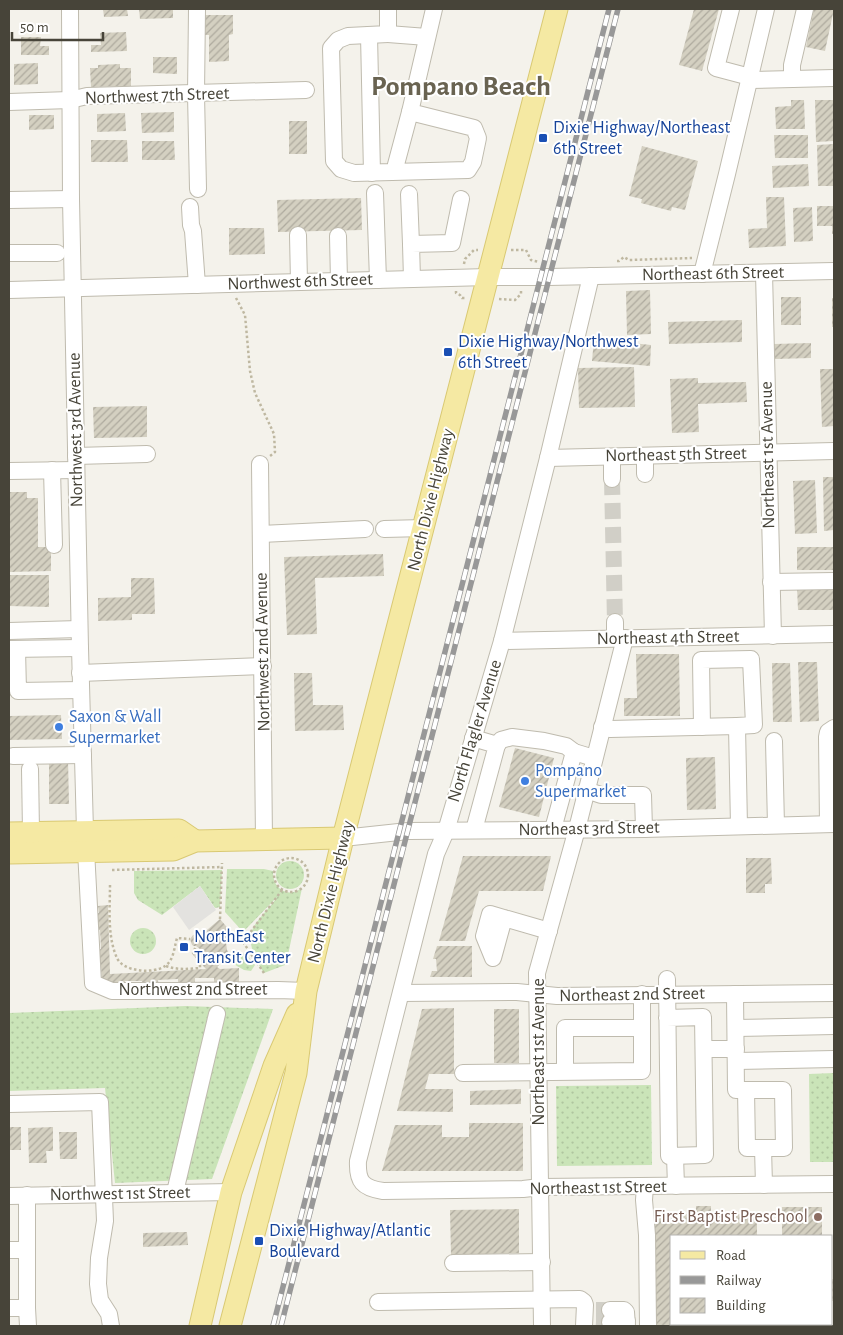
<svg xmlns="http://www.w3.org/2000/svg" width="843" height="1335" font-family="'Alegreya Sans',sans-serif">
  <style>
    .grass { fill: url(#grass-dots) }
    .parking { fill: #e3e2df }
    .building { fill: url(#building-hatch) }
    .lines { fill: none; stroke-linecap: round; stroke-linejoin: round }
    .minor-tunnel { stroke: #d1cfc7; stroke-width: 16; stroke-dasharray: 16 8; stroke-linecap: butt }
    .minor-casing { stroke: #bfbbae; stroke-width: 18 }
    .major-casing { stroke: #d9c973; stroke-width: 23 }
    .path { stroke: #bfb8a1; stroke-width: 2.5; stroke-dasharray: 2.5 2.5; stroke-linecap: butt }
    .minor { stroke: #fff; stroke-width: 16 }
    .major { stroke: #f5e9a3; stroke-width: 21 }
    .rail-casing { stroke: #989898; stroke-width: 5.5 }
    .rail { stroke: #fff; stroke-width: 4; stroke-dasharray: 11; stroke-linecap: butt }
    .transit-dot { fill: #1a4fb4; stroke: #fff; stroke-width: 2 }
    .shop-dot { fill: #3f7fe0; stroke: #fff; stroke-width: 2 }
    .education-dot { fill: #8d6e63; stroke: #fff; stroke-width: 2 }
    .labels { text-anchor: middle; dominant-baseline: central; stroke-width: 4; stroke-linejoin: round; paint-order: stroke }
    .street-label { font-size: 18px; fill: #474439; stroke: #fff }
    .transit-label { font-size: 18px; fill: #164399; stroke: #fff; text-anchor: start }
    .shop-label { font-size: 18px; fill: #366cbe; stroke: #fff; text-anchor: start }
    .education-label { font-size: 18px; fill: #785e54; stroke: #fff; text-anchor: end }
    .town-label { font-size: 28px; font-weight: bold; fill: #696351; stroke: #fff }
  </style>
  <defs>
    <pattern id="grass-dots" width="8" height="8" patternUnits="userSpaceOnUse" patternTransform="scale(1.25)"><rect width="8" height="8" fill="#cae4b8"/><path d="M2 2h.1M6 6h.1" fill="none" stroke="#afc59f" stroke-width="1.8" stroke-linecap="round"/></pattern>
    <pattern id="building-hatch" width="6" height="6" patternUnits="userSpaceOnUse" patternTransform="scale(1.25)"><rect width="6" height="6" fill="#d4d0c1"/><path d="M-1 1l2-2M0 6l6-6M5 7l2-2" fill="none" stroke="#aeaa9e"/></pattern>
  </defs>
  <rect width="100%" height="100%" fill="#f4f2eb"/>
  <g class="grass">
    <circle cx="290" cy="875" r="14"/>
    <path d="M227,869H264L273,871C272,888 287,899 302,888L288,955L285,965L264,973C256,961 246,943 253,928C258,919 272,905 278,896L243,932L225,912Z"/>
    <polygon points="222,870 220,907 215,908 200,886 162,915 138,900 134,893 134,871"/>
    <circle cx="143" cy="941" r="13"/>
    <polygon points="245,953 255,965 251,971 244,970 232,963 237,956"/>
    <polygon points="186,1006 273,1009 212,1179 115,1183 105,1088 9,1091 9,1013"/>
    <polygon points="834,1073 834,1162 810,1162 809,1074"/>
    <polygon points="651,1085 652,1165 557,1166 556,1086"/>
  </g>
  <polygon class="parking" points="200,886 216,910 189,930 173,907"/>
  <g class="building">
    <polygon points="103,9 127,9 128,16 104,17"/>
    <polygon points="139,9 173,9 173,18 140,19"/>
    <polygon points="694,9 719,9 702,71 679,65"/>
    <polygon points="814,9 834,9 825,51 806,47"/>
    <polygon points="203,15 233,15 233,34 229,35 229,61 209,62 209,35 204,35"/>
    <polygon points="126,32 127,51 91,52 91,45 101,45 100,33"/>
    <polygon points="21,37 41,37 40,46 49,46 49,55 21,55"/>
    <polygon points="153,57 177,57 177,74 153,73"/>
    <polygon points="38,63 38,84 14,85 14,64"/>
    <polygon points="120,64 120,68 131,68 131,86 91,87 90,68 98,68 98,65"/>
    <polygon points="791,100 804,100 805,129 776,129 775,107 791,106"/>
    <polygon points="815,100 834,100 834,141 816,142"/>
    <polygon points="174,112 174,132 142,133 141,113"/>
    <polygon points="125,113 126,131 97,132 97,114"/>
    <polygon points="29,115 54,115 54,129 29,130"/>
    <rect x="289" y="121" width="18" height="33"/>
    <polygon points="774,135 808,135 808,158 775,158"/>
    <polygon points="91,140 127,140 128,162 91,162"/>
    <polygon points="142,141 174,141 175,160 142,160"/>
    <polygon points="834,144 834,186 818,186 817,145"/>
    <polygon points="642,146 698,161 685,210 672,207 671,211 641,203 642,199 629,196"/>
    <polygon points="808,164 809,186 773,188 772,166"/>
    <polygon points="766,197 784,197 786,246 749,248 748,229 767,228"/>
    <polygon points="361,198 362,230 278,232 277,200"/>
    <polygon points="817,206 834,206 834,234 832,234 832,226 817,226"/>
    <polygon points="812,207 813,241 794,242 793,208"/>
    <polygon points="229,228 264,228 265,254 229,255"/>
    <polygon points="650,290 651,334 627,335 626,291"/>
    <rect x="781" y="297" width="20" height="28"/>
    <rect x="832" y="298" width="2" height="29"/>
    <polygon points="742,320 742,342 669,344 668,322"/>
    <polygon points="594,339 651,345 650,366 592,361"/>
    <polygon points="811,343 811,358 775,359 774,344"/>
    <polygon points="634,367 635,407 579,408 578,368"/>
    <polygon points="820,369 834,369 834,426 822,427"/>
    <polygon points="698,378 698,383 746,382 747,402 698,404 699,432 672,433 670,379"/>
    <polygon points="147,406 147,437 94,438 93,407"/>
    <polygon points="823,477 834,477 834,530 824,531"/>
    <polygon points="815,480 817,533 795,534 793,481"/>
    <polygon points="9,492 27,492 27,498 38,498 38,547 51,547 51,571 9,572"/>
    <rect x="797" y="547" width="37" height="23"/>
    <polygon points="383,554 384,576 315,578 317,634 287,635 284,557"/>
    <polygon points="9,575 49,575 49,607 9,606"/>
    <polygon points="131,578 154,578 155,614 132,614 132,620 98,621 98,598 131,597"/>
    <polygon points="797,587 834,587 834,610 798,610"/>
    <polygon points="636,654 679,654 680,716 624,716 624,698 637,698"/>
    <polygon points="798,662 817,662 819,721 800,722"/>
    <polygon points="772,663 790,663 792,722 773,722"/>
    <polygon points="294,673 312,673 313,705 343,705 344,730 295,731"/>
    <polygon points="61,715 62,739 9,740 9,716"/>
    <polygon points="515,748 554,758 539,817 499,807"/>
    <polygon points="715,757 716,809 687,810 686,758"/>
    <polygon points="68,759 69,804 49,804 49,760"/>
    <polygon points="463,856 551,856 543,891 479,891 465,941 439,941"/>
    <polygon points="746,858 771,858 772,884 765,884 765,893 746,893"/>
    <polygon points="108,905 110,974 206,969 193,955 200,949 196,946 194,946 192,945 190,939 193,935 196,934 201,935 220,919 231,932 227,937 226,942 227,950 230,955 217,967 220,969 239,968 239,983 214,984 214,978 195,978 195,987 178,984 178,979 158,980 159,989 141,985 142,981 125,981 125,990 102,983 101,967 94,967 93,950 101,949 100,930 89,930 93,913 99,913 98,906"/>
    <polygon points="437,946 472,946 472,977 430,977 432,971 437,971 436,959 433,959"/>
    <polygon points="454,1008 454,1074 429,1074 425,1089 453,1089 453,1112 397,1111 422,1009"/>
    <rect x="494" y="1009" width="25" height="54"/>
    <polygon points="521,1089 521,1104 470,1105 470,1091"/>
    <polygon points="469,1123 523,1123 523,1171 382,1171 395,1125 442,1125 442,1137 469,1137"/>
    <rect x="9" y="1127" width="12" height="23"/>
    <polygon points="53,1127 53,1151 46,1151 47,1163 29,1163 28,1128"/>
    <polygon points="59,1132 77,1132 77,1159 60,1159"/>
    <polygon points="696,1206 711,1206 711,1214 757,1214 757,1236 672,1236 672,1324 722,1324 722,1326 653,1326 652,1214 696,1214"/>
    <rect x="782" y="1207" width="40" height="29"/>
    <polygon points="519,1209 519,1253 451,1255 450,1210"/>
    <polygon points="187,1232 188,1245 143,1247 143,1233"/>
    <rect x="832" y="1279" width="2" height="22"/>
    <rect x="596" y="1303" width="14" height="23"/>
    <rect x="730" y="1324" width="24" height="2"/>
    <rect x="781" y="1324" width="27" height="2"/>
  </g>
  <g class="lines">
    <g class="minor-tunnel">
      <polyline points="612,479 615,622"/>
      <polyline points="596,1310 610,1310"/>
      <polyline points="596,1321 610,1322"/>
    </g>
    <defs>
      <g id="minor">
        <polyline points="70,9 71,199 80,648 85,831 93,983 112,991 178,991 278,990 306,991"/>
        <polyline points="197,9 196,94 198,189"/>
        <polyline points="388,9 388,34 348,36 338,40 331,48 334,161 341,169 354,173 468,170 473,162 478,138 474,128 410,112 394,172"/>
        <polyline points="731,9 716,68 750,77"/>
        <polyline points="388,34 427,37"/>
        <polyline points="369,35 372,173"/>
        <polyline points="792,79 792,65 805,9"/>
        <polyline points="749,80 834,78"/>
        <polyline points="9,102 70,100 87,96 306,90"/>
        <polyline points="410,112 434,9"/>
        <polyline points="375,193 378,280"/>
        <polyline points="409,194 411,244"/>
        <polyline points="9,200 71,199"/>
        <polyline points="190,207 191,225 193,231 197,285"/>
        <polyline points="298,235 299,282"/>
        <polyline points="338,236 339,281"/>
        <polyline points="9,253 57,253"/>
        <polyline points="764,273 773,636"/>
        <polyline points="702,274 727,174 766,9"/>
        <path d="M591,276L548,458L502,641L446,831L436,854L358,1161C357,1182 363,1188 383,1191L523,1189L541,1187L834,1184"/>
        <polyline points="412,279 411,244 452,243 461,199"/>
        <polyline points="9,290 488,277 549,277 834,271"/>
        <polyline points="76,456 147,454"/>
        <polyline points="645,456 645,474"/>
        <polyline points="612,457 612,479"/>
        <polyline points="548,458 834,451"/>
        <polyline points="260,464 264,840"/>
        <polyline points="52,470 54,545"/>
        <polyline points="9,471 76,470"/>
        <polyline points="384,529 424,528"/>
        <polyline points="261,534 365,529"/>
        <polyline points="771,582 834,581"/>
        <polyline points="615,622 615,638"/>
        <polyline points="9,631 79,629"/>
        <polyline points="502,641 834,634"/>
        <polyline points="9,649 80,648"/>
        <polyline points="17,649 18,691 81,690"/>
        <polyline points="80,673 263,666"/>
        <polyline points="602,727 610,729 737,726 739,826"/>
        <polyline points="702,727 701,660 751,659 754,725 737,726"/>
        <polyline points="473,738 497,745 474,830"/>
        <polyline points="774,741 776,825"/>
        <polyline points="497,745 501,740 512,737 544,741 566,746 574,752"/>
        <polyline points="13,756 83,755"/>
        <polyline points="30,769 31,832"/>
        <polyline points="586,790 601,795 643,795 644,829"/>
        <polyline points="828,824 827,737 828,732 834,728"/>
        <polyline points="553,829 574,752 594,758"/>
        <polyline points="343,838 408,831 644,829 834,824"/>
        <polyline points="504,918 493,958 484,936 490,914 549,931"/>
        <polyline points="667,979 669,1156 705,1155 703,1017 667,1018"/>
        <polyline points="401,993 517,992 557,996 834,993"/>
        <polyline points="735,994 736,1090 783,1090 784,1148 747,1148 746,1090"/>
        <polyline points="736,1028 834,1026"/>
        <polyline points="704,1049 736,1049"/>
        <polyline points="736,1061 834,1059"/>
        <polyline points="565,1071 565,1028 642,1028"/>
        <polyline points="463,1073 642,1071 642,994"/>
        <polyline points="9,1104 100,1102 105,1221 99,1258 98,1284 100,1300 109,1314 111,1326"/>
        <polyline points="763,1148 764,1185"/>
        <polyline points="675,1156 676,1186"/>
        <polyline points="645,1186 644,1200 647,1235 648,1326"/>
        <polyline points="175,1192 217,1014"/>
        <polyline points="27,1195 27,1308 28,1326"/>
        <polyline points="9,1196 231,1192"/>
        <polyline points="9,1250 27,1250"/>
        <polyline points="453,1263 542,1262"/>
        <polyline points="378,1302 580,1299 584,1302 585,1305 584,1326"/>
        <polyline points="9,1308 27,1308"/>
        <polyline points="610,1310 624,1310 626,1312 627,1326"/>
        <polyline points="610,1322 627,1321"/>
        <polyline points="542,1326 537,973 577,829 625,638"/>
      </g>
      <g id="major">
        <polyline points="9,833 179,830 195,841"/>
        <polyline points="9,853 173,850 195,841 343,838"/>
        <polyline points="200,1326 231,1192 274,1066 297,1014"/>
        <polyline points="230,1326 296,1073 306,991 343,838 557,9"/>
      </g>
    </defs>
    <use href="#minor" class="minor-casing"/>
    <use href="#major" class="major-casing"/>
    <g class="path">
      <polyline points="511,250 526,250 531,260 539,262"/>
      <polyline points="617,261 619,261 624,257 629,260 692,258"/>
      <polyline points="464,264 465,259 474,250 478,250"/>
      <polyline points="456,291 456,293 460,295 462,298 466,298"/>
      <polyline points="236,298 245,315 250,371 255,393 274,434 275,452 270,456"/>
      <polyline points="499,299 515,300 521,294 521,291"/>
      <circle cx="291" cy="875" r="17"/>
      <polyline points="112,870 222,867"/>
      <path d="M110,885C110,908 107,936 117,958C123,972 154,974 165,966C174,960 174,948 177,938L190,939"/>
      <polyline points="220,919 222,863"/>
      <path d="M166,966C177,970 188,969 200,968V961L193,953L196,946"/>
      <polyline points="264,973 243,942 282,890"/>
    </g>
    <use href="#minor" class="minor"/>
    <use href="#major" class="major"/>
    <defs>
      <g id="rail">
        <polyline points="273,1326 609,9"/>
        <polyline points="281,1326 618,9"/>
      </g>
    </defs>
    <use href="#rail" class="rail-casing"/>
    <use href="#rail" class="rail"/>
  </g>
  <g class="transit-dot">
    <rect x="538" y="133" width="10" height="10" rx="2.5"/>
    <rect x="443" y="347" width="10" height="10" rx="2.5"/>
    <rect x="179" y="942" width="10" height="10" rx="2.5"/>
    <rect x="254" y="1236" width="10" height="10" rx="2.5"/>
  </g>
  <g class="shop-dot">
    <circle cx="59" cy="727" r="5"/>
    <circle cx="525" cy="781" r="5"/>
  </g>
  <circle class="education-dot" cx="818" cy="1217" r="5"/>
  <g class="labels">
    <g class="street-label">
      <text transform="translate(157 96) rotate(-2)">Northwest 7th Street</text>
      <text transform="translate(713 274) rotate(-1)">Northeast 6th Street</text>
      <text transform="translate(300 282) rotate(-2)">Northwest 6th Street</text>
      <text transform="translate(76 430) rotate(-91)">Northwest 3rd Avenue</text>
      <text transform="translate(676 455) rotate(-1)">Northeast 5th Street</text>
      <text transform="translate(768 455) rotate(-91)">Northeast 1st Avenue</text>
      <text transform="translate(431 500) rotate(-76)">North Dixie Highway</text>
      <text transform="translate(668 638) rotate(-1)">Northeast 4th Street</text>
      <text transform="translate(263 652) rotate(-91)">Northwest 2nd Avenue</text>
      <text transform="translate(475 731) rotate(-73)">North Flagler Avenue</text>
      <text transform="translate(589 829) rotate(-1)">Northeast 3rd Street</text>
      <text transform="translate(331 892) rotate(-76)">North Dixie Highway</text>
      <text x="193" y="990">Northwest 2nd Street</text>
      <text transform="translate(632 995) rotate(-1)">Northeast 2nd Street</text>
      <text transform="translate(539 1052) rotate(-90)">Northeast 1st Avenue</text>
      <text transform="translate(598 1188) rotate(-1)">Northeast 1st Street</text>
      <text transform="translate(120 1194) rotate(-1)">Northwest 1st Street</text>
    </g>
    <g class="transit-label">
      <text x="553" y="128">Dixie Highway/Northeast<tspan x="553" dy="21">6th Street</tspan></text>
      <text x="458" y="342">Dixie Highway/Northwest<tspan x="458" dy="21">6th Street</tspan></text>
      <text x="194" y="937">NorthEast<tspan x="194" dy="21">Transit Center</tspan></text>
      <text x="269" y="1231">Dixie Highway/Atlantic<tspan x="269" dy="21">Boulevard</tspan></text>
    </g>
    <g class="shop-label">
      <text x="69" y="717">Saxon &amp; Wall<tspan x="69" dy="21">Supermarket</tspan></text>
      <text x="535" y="771">Pompano<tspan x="535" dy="21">Supermarket</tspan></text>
    </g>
    <g class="education-label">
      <text x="808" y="1217">First Baptist Preschool</text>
    </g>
    <g class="town-label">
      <text x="461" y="87">Pompano Beach</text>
    </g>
  </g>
  <rect width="843" height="1335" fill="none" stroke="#474439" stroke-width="20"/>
  <rect x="670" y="1235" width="162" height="90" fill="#ffffff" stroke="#b5b4b0"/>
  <rect x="680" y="1251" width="25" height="8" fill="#f5e9a3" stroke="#b5b4b0"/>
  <text x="716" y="1260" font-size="15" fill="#474439">Road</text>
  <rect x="680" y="1276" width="25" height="8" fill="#989898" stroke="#b5b4b0"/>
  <text x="716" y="1285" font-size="15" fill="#474439">Railway</text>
  <rect x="680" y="1298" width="25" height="15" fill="url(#building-hatch)" stroke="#b5b4b0"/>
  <text x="716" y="1310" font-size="15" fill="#474439">Building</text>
  <path d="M12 32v8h91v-8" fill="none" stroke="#474439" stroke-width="2.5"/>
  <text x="20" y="32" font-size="15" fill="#474439" stroke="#ffffff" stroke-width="4" paint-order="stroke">50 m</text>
</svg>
